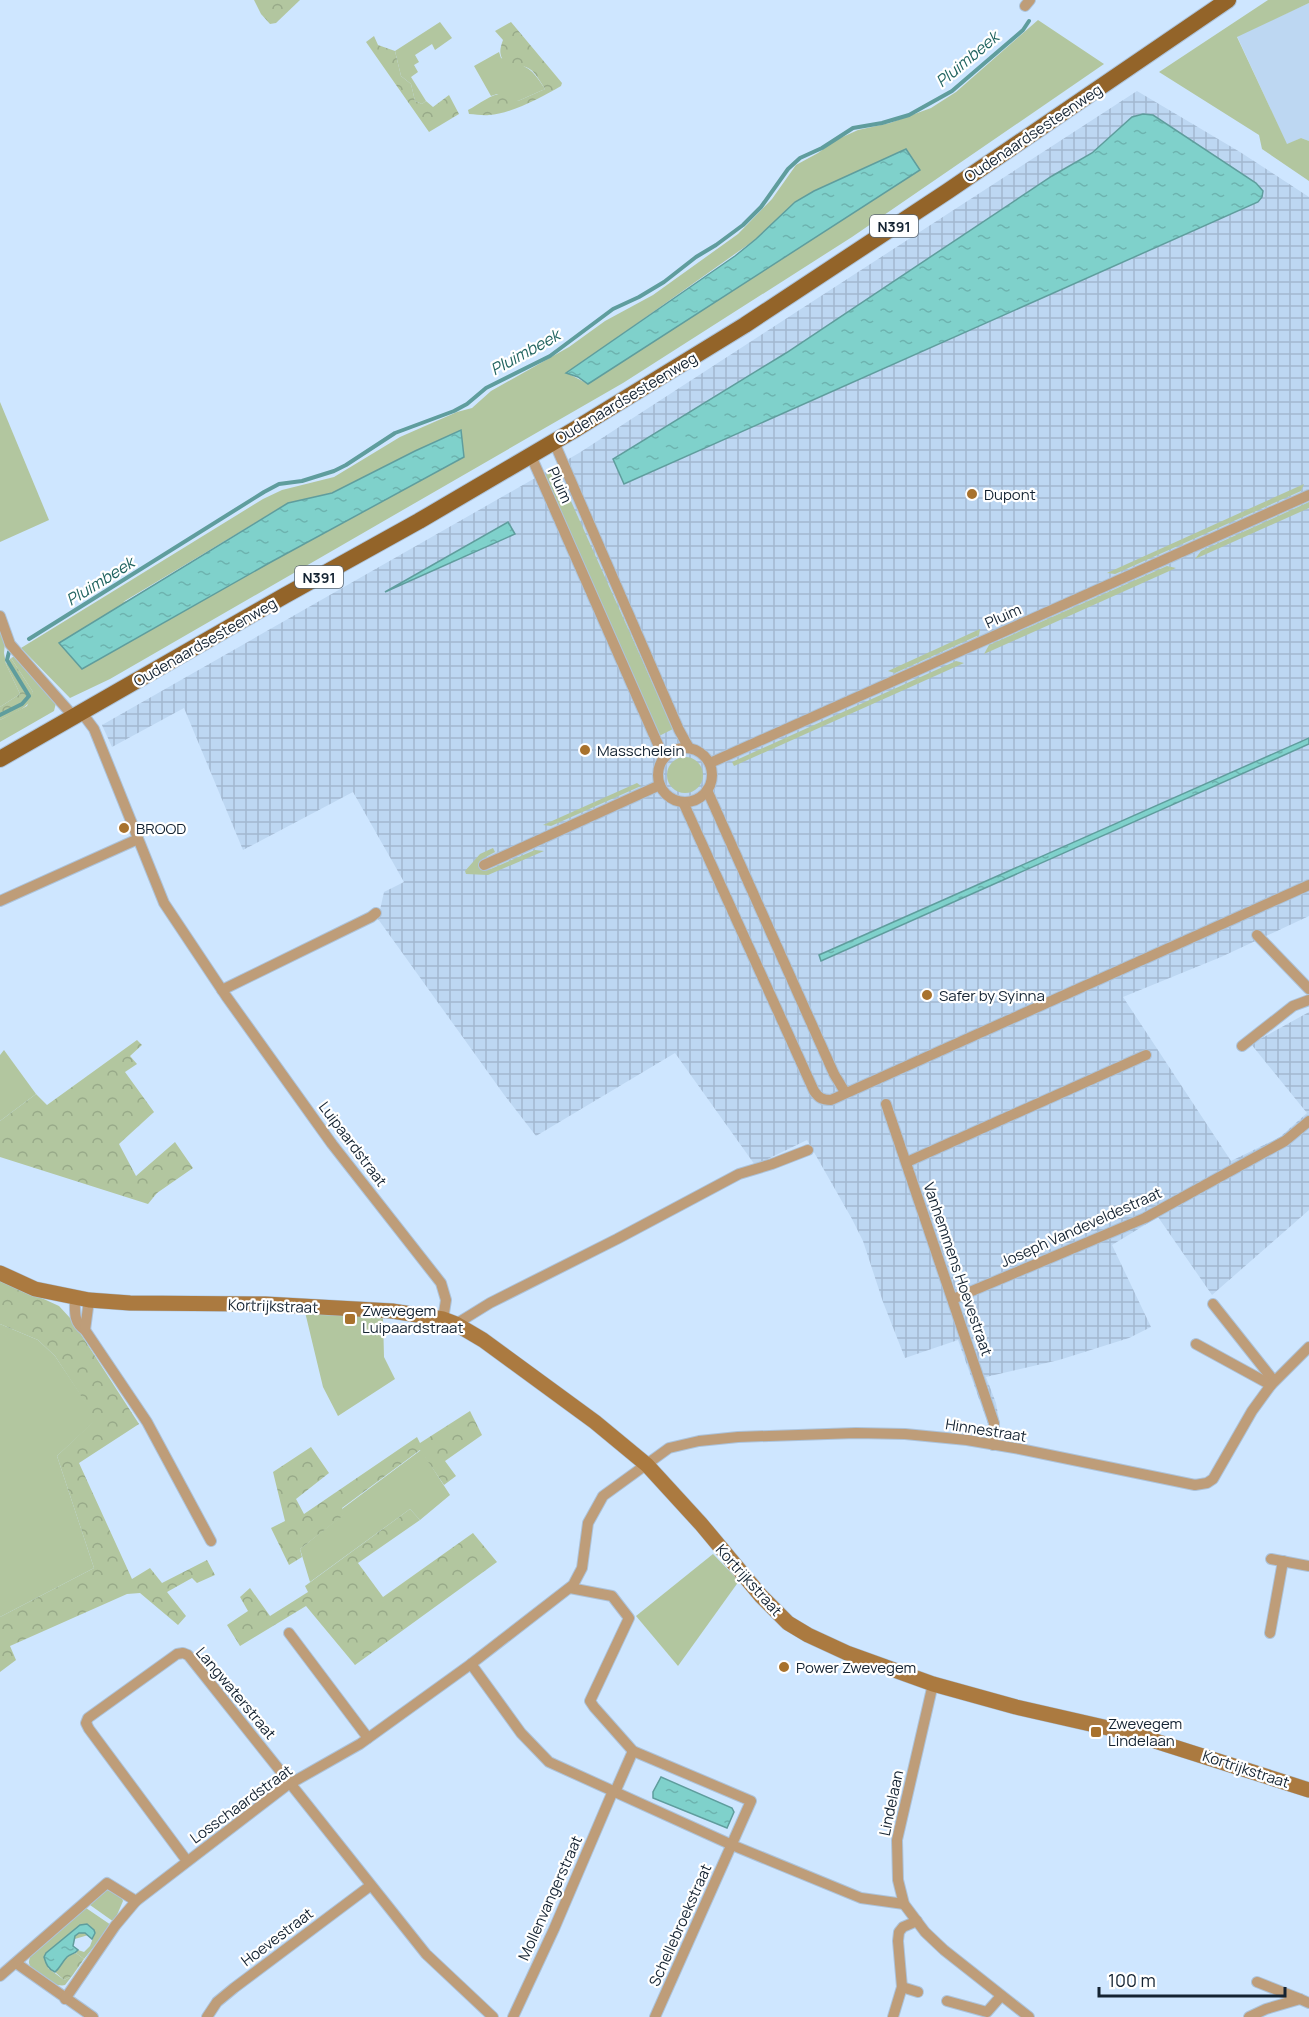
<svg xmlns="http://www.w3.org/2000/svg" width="1309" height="2017" font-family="Manrope,sans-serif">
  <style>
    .built { fill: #bdd7f2 }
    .industrial { fill: url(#industrial-grid) }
    .green { fill: #b2c69f; fill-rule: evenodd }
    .forest { fill: url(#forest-crowns) }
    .water { fill: url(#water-ripples); stroke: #5f9d9d; stroke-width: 1.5 }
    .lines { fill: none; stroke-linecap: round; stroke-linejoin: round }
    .stream { stroke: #5f9d9d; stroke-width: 4 }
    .minor-casing { stroke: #adc3da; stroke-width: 12 }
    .secondary-casing { stroke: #adc3da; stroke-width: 16 }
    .primary-casing { stroke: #adc3da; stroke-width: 18 }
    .minor { stroke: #be9d79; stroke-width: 10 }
    .secondary { stroke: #ab7a40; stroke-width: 15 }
    .primary { stroke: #936429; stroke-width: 16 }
    .poi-dot { fill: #a8722d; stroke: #fff; stroke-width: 2 }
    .labels { text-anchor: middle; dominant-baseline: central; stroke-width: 4.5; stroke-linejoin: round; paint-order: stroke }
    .shield { fill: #fff; stroke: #5a6570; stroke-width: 1.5 }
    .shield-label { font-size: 14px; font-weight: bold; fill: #142332 }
    .street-label { font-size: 15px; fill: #142332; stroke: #fff }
    .poi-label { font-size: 15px; fill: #142332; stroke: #fff; text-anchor: start }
    .water-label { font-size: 16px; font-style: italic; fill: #20635f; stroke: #fff }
  </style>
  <defs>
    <pattern id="industrial-grid" width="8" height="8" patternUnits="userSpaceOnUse" patternTransform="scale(1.5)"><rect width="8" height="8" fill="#bdd7f2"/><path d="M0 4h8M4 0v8" fill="none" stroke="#a2b8d0"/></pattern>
    <pattern id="forest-crowns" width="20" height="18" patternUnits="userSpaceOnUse" patternTransform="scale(1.5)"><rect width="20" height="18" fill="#b2c69f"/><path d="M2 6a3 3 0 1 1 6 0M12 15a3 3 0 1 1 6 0" fill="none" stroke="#98aa89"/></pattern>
    <pattern id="water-ripples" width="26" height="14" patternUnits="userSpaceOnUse" patternTransform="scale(1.5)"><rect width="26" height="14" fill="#7fd1cb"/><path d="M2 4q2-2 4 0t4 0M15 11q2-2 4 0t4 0" fill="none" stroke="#6db3af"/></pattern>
  </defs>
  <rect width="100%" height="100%" fill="#cee6ff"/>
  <polygon class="built" points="1309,3 1309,141 1301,138 1287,145 1237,36"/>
  <polygon class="industrial" points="1137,91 1240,152 1309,197 1309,916 1221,957 1123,997 1231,1161 1280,1137 1307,1113 1251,1044 1309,1012 1309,1210 1212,1295 1158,1217 1112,1245 1151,1327 1129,1338 1059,1360 986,1377 996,1403 1002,1437 982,1432 988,1424 958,1340 905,1358 883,1302 863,1241 852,1219 807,1140 755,1165 675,1053 536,1136 505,1096 378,919 384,892 404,882 353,792 243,850 184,708 112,747 102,725 579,453"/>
  <g class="green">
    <polygon points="1268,0 1309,0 1309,3 1237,37 1287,144 1301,138 1309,141 1309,181 1262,149 1259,135 1159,72"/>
    <path d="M1038,20L1104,64L852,237L623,383L110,679L70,698L21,648L263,499L282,490L334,477L400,437L457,412L472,408L491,391L569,347L605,321L653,295L738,234L772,199L796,165L818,153L836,140L858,130L890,123L931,108L956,92ZM920,170L588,384L567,373L756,239ZM461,431L464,457L271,562L123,602L288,503L332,493L415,451Z"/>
    <polygon points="440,22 452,38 435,50 432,44 415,55 419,62 414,65 418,72 411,77 426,101 422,104 415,101 411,84 401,76 395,51"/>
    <path d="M499,52L501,58C527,68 529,64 545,89L518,101L497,94L491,96L474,66Z"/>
    <polygon points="0,402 49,520 0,542"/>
    <polygon points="557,470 673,729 659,736 543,476"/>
    <polygon points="1304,484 1301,491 1115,574 1107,573"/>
    <polygon points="1309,502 1309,508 1195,559 1201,551"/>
    <polygon points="1167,566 1176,568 984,654 989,645"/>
    <polygon points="0,629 5,643 4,653 6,664 20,694 0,707"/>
    <polygon points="980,629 979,635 895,673 888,671"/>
    <polygon points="17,655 56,703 54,711 0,742 0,720 27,706 33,692 11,658"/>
    <polygon points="956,661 964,663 734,766 732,762"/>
    <circle cx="685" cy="775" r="18"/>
    <polygon points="637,783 641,786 551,826 543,825"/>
    <polygon points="493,848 495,852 482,859 486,871 535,850 544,851 488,875 466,874 465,871 480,854"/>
    <polygon points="4,1050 36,1094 0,1121 0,1055"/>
    <polygon points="305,1312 383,1318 384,1357 395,1379 338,1416 323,1387"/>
    <polygon points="0,1324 38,1340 55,1356 97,1419 57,1456 94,1568 0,1617"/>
    <polygon points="421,1450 450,1495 420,1520 410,1509 310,1582 300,1549 344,1514 342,1509"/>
    <polygon points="713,1554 739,1581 678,1666 636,1616"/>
    <polygon points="107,1890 121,1896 123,1901 114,1922 90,1905"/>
    <path d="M86,1908L111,1925L84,1959L76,1953L78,1950L84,1952L90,1946L95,1933L58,1944L46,1953L48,1968L64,1980L72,1976L65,1985C56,1988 35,1975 31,1967C28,1963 29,1961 30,1957Z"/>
  </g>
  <g class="forest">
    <polygon points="254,0 300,0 276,23 270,24 261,14"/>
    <path d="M511,22L562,83L561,86C542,97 511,114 489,115C483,116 476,114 469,114L468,110C484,102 502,83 518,101L545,89C532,68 531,65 506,65C499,55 499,51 503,40L495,31Z"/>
    <polygon points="374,36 378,45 395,51 401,76 411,84 415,101 422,104 426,101 433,107 449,95 459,114 429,132 366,42"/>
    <path d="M11,658L33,692C32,708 13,713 0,720V707L20,694L6,664Z"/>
    <polygon points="137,1040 142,1045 130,1056 137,1064 125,1072 154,1112 119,1144 136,1176 175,1142 193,1168 157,1193 148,1204 0,1157 0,1121 36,1094 47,1105"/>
    <polygon points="0,1279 59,1306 71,1319 139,1424 79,1463 132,1579 150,1568 162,1583 207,1560 215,1575 197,1583 192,1578 167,1592 186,1616 178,1625 140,1593 127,1594 10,1646 16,1660 0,1672 0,1617 94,1568 57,1456 96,1419 55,1356 38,1340 0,1324"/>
    <polygon points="470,1411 482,1435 445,1461 456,1476 444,1485 420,1450 342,1508 345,1514 300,1549 302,1557 289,1565 271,1528 285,1521 273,1472 311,1447 329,1473 296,1499 304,1514 417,1437 420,1443"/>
    <polygon points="410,1509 420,1520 358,1563 383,1597 473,1533 497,1562 355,1665 306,1606 240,1646 227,1625 248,1611 240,1597 250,1588 270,1616 308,1592 305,1586"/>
    <polygon points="76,1953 84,1959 72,1976 64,1980 55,1972 67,1956"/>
  </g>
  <g class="water">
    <polygon points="1143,114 1153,115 1256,183 1263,191 1262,197 1258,202 624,484 613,459 786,353 1052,176 1092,153 1132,117"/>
    <polygon points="906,149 920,170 588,384 578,377 566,373 735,256 756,239 795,202 814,191"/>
    <polygon points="461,430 464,457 271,562 82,669 59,643 288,503 332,493 415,451"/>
    <polygon points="508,522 515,534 385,592"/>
    <polygon points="1309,738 1309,744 821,961 819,955"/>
    <polygon points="661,1777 732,1808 734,1812 727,1828 653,1798 653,1792"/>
    <path d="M87,1924L94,1930L95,1933L92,1939L85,1933H79L75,1936L73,1946L78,1950C75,1954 70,1954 67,1957C62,1962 60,1968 55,1972C48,1969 46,1964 44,1957L46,1953L80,1925Z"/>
  </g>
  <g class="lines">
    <g class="stream">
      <polyline points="29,639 264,492 279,484 302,481 334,471 346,465 395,433 454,411 467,404 486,388 550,356 613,309 639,297 664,282 696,257 716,245 743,225 761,207 788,169 800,158 822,148 853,128 882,123 909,115 952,91 1023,30 1029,21"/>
      <polyline points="0,715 22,704 29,696 7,660 9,652"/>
    </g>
    <defs>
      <g id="minor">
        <polyline points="1025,6 1030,0"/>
        <polyline points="554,442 679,730 689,748"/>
        <polyline points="531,456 664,758"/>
        <polyline points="0,616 10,644 74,717"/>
        <polyline points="82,713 94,729 164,903 226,996 332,1144 441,1283 446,1300 443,1319"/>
        <circle cx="685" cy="775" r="27"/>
        <polyline points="710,763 1309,495"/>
        <polyline points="707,790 834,1074 845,1092"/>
        <path d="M683,802L814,1091C819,1098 822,1100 831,1100L1309,885"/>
        <polyline points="484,865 660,785"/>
        <polyline points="0,901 138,839"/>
        <polyline points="1257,935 1309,989"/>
        <polyline points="222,990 371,917 376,913"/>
        <polyline points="1242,1046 1293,1006 1309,1000"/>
        <polyline points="886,1104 994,1423 993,1445"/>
        <polyline points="907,1162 1146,1055"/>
        <path d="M75,1298C75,1311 73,1322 85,1330L147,1422L211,1541"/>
        <polyline points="953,1299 1145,1218 1285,1141 1309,1121"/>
        <polyline points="1213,1304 1274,1381"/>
        <polyline points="456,1324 490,1303 617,1239 739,1174 772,1164 808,1150"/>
        <polyline points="85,1330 89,1300"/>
        <polyline points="1196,1344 1271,1385"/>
        <polyline points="1271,1559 1309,1566"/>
        <polyline points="570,1588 612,1596 629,1618 590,1701 594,1707 633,1751 751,1801 655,2017"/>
        <polyline points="289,1633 368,1738"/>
        <polyline points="1270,1633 1283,1561"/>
        <polyline points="471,1664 521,1733 549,1762 732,1845 861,1898 904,1904"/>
        <polyline points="933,1684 897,1840 898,1880 904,1904 925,1932 944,1950 1029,2017"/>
        <polyline points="615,1792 633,1751"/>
        <polyline points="187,1861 89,1729 86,1723 88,1718 177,1654 183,1653 188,1655 426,1954 493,2017"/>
        <polyline points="16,1963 93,2017"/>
        <polyline points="0,1976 107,1883 136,1901"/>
        <polyline points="1257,1982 1300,1999"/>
        <polyline points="902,1987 918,1992"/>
        <polyline points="65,1999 115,1926 136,1901 286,1786 360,1744 471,1664 573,1585 582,1568 588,1523 603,1496 669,1448 699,1441 738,1437 856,1433 905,1434 967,1440 1020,1449 1195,1485 1207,1483 1213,1479 1252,1411 1271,1385 1309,1347"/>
        <polyline points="947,2001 987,2012 1001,1996"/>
        <polyline points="207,2017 217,2002 234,1988 370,1886"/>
        <polyline points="513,2017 554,1929 613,1791"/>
        <polyline points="893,2017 902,1987 898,1941 899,1932 903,1927 917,1921"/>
        <polyline points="1249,2017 1266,2009 1300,1999 1309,2003"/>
      </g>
      <polyline id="secondary" points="0,1273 35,1289 89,1300 130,1303 265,1304 392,1311 443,1319 456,1324 483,1340 595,1422 647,1465 701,1524 761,1596 788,1623 808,1635 847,1653 933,1684 1016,1707 1130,1733 1309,1790"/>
      <polyline id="primary" points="0,759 284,596 419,521 574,430 745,325 948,191 1228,0"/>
    </defs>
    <use href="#minor" class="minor-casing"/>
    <use href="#secondary" class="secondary-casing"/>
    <use href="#primary" class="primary-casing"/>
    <use href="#minor" class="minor"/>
    <use href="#secondary" class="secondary"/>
    <use href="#primary" class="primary"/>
  </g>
  <g class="poi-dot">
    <circle cx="972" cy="494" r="6"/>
    <circle cx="585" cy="750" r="6"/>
    <circle cx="124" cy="828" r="6"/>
    <circle cx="927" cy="995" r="6"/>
    <rect x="344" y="1313" width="12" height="12" rx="3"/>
    <circle cx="784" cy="1667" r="6"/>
    <rect x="1090" y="1726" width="12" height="12" rx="3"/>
  </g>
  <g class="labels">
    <g class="shield">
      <rect x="870" y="215" width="48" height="22" rx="4.5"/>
      <rect x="295" y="566" width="48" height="22" rx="4.5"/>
    </g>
    <g class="shield-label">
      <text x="894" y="226">N391</text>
      <text x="319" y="577">N391</text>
    </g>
    <g class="street-label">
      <text transform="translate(1033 133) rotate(-34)">Oudenaardsesteenweg</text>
      <text transform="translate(626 398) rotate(-31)">Oudenaardsesteenweg</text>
      <text transform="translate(560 485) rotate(66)">Pluim</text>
      <text transform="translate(1003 616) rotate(-24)">Pluim</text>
      <text transform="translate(205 642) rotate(-30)">Oudenaardsesteenweg</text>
      <text transform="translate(353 1144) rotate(53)">Luipaardstraat</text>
      <text transform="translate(1081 1227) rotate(-24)">Joseph Vandeveldestraat</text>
      <text transform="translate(958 1269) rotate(71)">Vanhemmens Hoevestraat</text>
      <text transform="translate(273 1306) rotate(2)">Kortrijkstraat</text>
      <text transform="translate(986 1430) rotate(9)">Hinnestraat</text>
      <text transform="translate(749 1580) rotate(48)">Kortrijkstraat</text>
      <text transform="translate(236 1693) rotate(50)">Langwaterstraat</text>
      <text transform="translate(1246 1769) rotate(18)">Kortrijkstraat</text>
      <text transform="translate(891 1803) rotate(-78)">Lindelaan</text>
      <text transform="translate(241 1804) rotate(-36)">Losschaardstraat</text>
      <text transform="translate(550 1898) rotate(-66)">Mollenvangerstraat</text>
      <text transform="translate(680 1925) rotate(-66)">Schellebroekstraat</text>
      <text transform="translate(277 1937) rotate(-37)">Hoevestraat</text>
    </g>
    <g class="poi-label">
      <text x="984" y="494">Dupont</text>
      <text x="597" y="750">Masschelein</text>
      <text x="136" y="828">BROOD</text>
      <text x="939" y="995">Safer by Syinna</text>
      <text x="362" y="1310">Zwevegem<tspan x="362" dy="17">Luipaardstraat</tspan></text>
      <text x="796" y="1667">Power Zwevegem</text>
      <text x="1108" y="1723">Zwevegem<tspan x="1108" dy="17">Lindelaan</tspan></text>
    </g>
    <g class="water-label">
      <text transform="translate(967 59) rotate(-40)">Pluimbeek</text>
      <text transform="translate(525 352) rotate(-29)">Pluimbeek</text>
      <text transform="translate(100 581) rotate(-32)">Pluimbeek</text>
    </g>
  </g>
  <path d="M1099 1987v9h186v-9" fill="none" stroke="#142332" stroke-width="3"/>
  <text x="1108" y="1987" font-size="18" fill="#142332" stroke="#ffffff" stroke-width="4.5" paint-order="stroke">100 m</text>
</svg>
